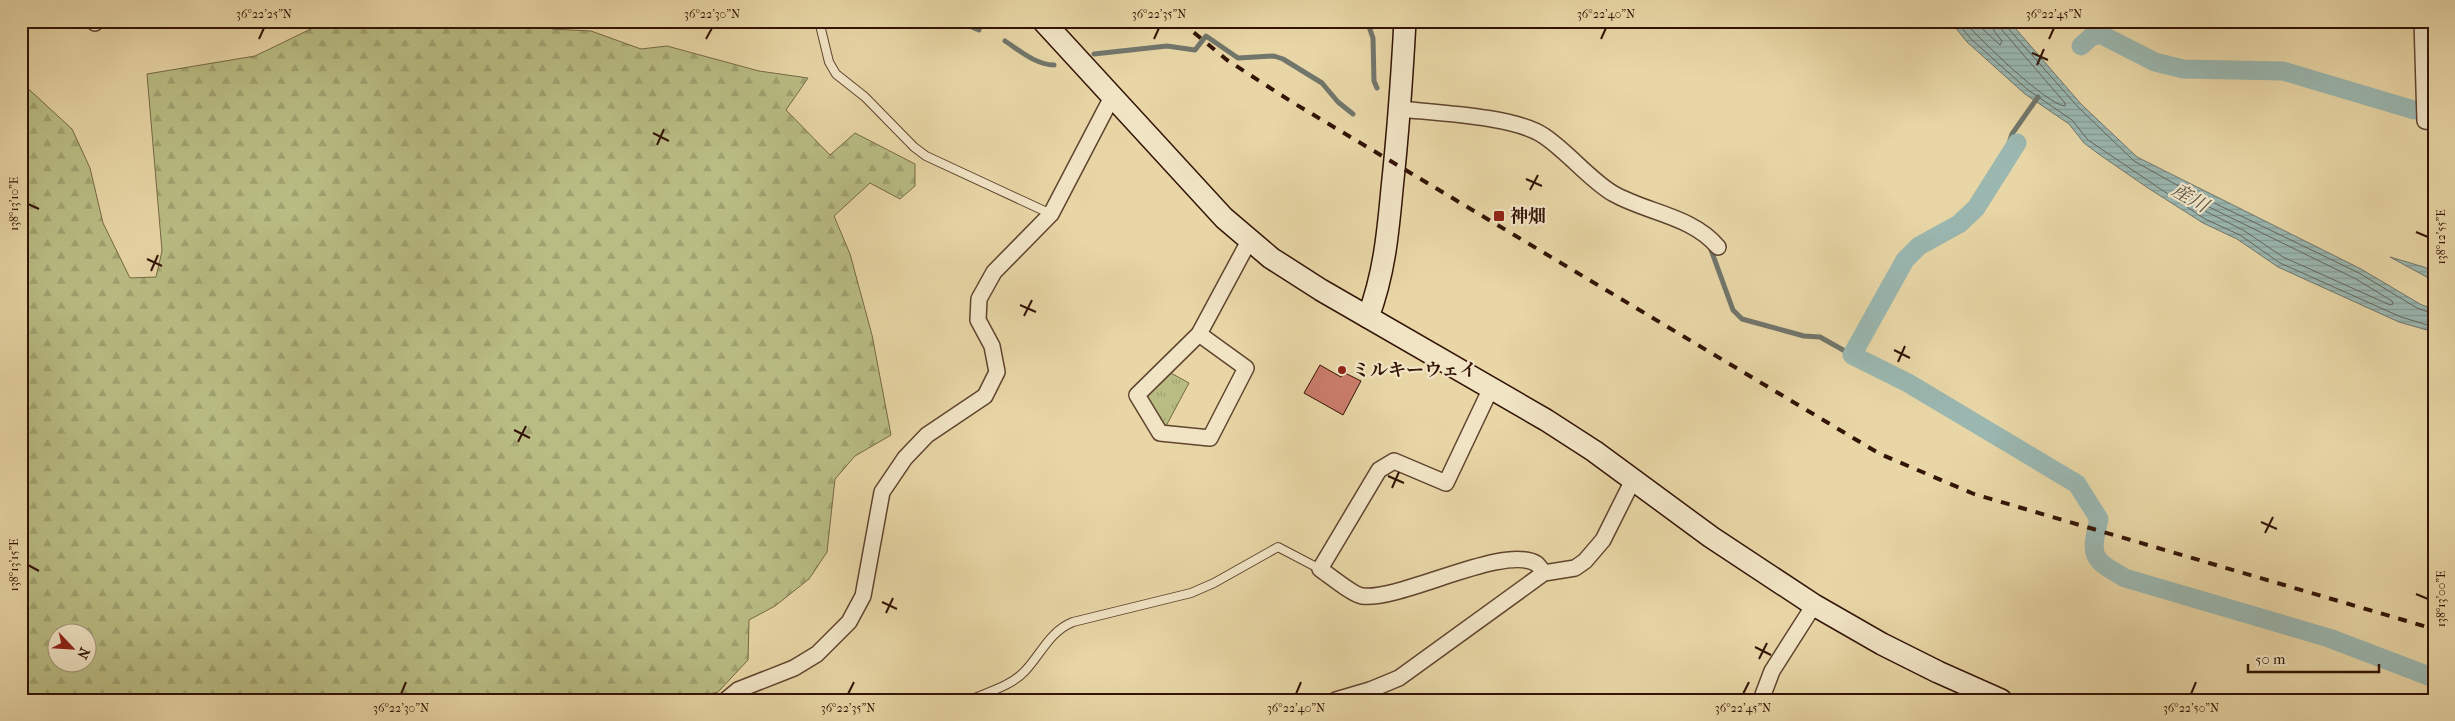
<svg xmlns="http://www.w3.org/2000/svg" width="2455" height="721" font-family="'IM FELL French Canon','Noto Serif JP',serif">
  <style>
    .grass { fill: url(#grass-tufts); stroke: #766845 }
    .forest { fill: url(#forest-firs); stroke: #766845; fill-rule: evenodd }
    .water { fill: url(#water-rules); stroke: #71766c }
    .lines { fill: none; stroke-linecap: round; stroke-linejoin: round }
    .shore { stroke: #66665b; stroke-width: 1 }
    .stream { stroke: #71766c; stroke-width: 5 }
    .canal { stroke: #9ab7b0; stroke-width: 19 }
    .building { fill: #ca7d6b; stroke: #331406 }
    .lane-casing { stroke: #60442e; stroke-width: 10 }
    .street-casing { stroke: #60442e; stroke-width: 18 }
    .secondary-casing { stroke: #331406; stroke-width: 24 }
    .lane { stroke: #f0e4c5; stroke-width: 8 }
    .street { stroke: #f0e4c5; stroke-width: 15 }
    .secondary { stroke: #f0e4c5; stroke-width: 21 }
    .rail { stroke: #331406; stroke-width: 4; stroke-dasharray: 9 9; stroke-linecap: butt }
    .ticks { fill: none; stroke: #331406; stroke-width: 2 }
    .poi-dot { fill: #8f2418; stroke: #f0e4c5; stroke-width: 2 }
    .labels { text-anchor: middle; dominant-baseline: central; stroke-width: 4.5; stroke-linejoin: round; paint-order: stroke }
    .poi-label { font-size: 18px; font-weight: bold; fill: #331406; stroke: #f0e4c5; text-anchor: start }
    .water-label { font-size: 19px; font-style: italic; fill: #574d42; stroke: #f0e4c5 }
    .neatline { fill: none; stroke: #331406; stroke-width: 2 }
    .ticks-label { font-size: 12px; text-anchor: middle; fill: #331406 }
  </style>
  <defs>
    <pattern id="grass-tufts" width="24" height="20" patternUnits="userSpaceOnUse" patternTransform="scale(1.25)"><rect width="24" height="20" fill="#b9bd84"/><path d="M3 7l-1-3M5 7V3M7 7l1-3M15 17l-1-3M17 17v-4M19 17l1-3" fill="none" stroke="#a0a270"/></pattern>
    <pattern id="forest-firs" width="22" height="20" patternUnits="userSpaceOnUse" patternTransform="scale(1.25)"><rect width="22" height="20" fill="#b9bd84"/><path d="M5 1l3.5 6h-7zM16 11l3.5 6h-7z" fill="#a0a270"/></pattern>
    <pattern id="water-rules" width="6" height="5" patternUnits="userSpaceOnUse" patternTransform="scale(1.25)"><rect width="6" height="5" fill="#9ab7b0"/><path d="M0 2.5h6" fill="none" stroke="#859c96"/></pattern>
  </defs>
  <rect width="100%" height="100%" fill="#e8d6a6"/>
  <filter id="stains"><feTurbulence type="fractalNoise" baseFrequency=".004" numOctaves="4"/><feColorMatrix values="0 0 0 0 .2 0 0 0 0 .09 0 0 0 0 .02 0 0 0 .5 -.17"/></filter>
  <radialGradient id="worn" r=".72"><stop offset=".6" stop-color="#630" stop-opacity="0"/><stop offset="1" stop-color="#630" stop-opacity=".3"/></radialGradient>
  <polygon class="grass" points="1169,372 1189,383 1166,426 1147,402 1149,390"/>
  <path class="forest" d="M320,21H550L552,29L591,31L641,49L667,46L759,71L808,78L786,110L830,155L855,133L915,164V186L900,199L870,183L834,216L850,254L872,335L891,435L855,456L835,479L827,552L809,579L775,606L749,620L748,660L718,692L682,700H21V82L72,129L90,168L103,223L130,278L156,277L162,251L147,74L255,56L315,27ZM58,634H88V664H58Z"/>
  <g class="water">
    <polygon points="1950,21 2009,21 2081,104 2137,157 2361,269 2420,304 2434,310 2434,332 2399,322 2278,267 2237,239 2203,223 2148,188 2100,155 2084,143 2069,124 2025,94 1967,42"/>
    <polygon points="2390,257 2424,267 2434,272 2434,281"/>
  </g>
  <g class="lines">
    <g class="shore">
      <polyline points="1956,21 1971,39 2028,90 2072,120 2088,140 2205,219 2240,235 2280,263 2401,317 2434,327"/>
      <path d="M1964,21C1978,38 2047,105 2065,106V103L2002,30L1999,21"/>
      <polyline points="1974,21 2000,45 2002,41 1994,31 1992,21"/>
      <polyline points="2006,21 2007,27 2078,107 2134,161 2175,184 2359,273 2417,308 2434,314"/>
      <polygon points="2207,206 2356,279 2392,301 2393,304 2390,305 2283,257 2243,230 2205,211 2204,208"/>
    </g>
    <g class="stream">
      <polyline points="870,21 908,26 945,21"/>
      <polyline points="957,21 979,30"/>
      <polyline points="1367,21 1373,38 1374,81 1377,88"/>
      <path d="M1005,41C1019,50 1036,65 1054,65"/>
      <polyline points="1094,54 1167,46 1195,50 1206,36 1238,58 1274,56 1283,59 1322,83 1338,102 1353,114"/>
      <polyline points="2013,148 2010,140 2012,134 2038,97"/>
      <polyline points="1710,247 1733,310 1742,319 1804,336 1820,337 1852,355"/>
    </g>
    <g class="canal">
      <polyline points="2081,46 2091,37 2100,34 2155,62 2183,69 2283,71 2414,110"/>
      <path d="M2017,143L1976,208L1959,224L1919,246L1905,260L1852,355L1908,383L2077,484L2099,519C2090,556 2091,559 2125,578L2329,638L2434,678"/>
    </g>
  </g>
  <polygon class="building" points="1320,365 1341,377 1343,372 1361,381 1343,415 1304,393"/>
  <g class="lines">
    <defs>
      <g id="lane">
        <polyline points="819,21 829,62 836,74 865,97 914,147 926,156 1051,214"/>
        <path d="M970,700C988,692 1011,686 1025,671C1041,654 1050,631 1073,622L1191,593L1214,583L1278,547L1320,569"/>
      </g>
      <g id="street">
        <polyline points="2422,21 2425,121 2434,122"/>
        <polyline points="95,23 96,21"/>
        <path d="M1400,109C1437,113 1515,116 1544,136C1568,152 1592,182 1614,194C1648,213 1692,216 1718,247"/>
        <polyline points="1199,334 1246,368 1210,438 1160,433 1137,395 1199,334 1249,241"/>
        <path d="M1491,388L1446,483L1394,461L1379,470L1320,569C1329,575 1353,595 1362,596C1401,601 1505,543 1537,564C1539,566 1542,570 1544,573"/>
        <polyline points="726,700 738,690 794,668 817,654 849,622 863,596 882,492 905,458 927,435 985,396 997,372 992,346 978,320 979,299 994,272 1051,214 1112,97"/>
        <polyline points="1336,700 1370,690 1399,678 1544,573 1575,568 1585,561 1603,540 1633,480"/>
        <polyline points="1761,700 1772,671 1814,605"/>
      </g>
      <g id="secondary">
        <polyline points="1043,21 1224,218 1271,258 1321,290 1546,420 1594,451 1711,537 1814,605 1882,644 1938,672 2001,700"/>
        <path d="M1368,317C1384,275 1388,233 1392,189C1398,133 1402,77 1405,21"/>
      </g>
    </defs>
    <use href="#lane" class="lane-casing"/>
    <use href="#street" class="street-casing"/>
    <use href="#secondary" class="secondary-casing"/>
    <use href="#lane" class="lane"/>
    <use href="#street" class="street"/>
    <use href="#secondary" class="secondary"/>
    <polyline class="rail" points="1180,21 1227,60 1292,102 1880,454 1974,494 2434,629"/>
  </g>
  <path class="ticks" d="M259,39L264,28M706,39L712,28M1154,39L1159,28M1601,39L1606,28M2049,39L2054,28M2032,53L2048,60M2037,65L2044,49M653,133L669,141M657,145L664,129M1526,179L1542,186M1530,190L1538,175M28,204L39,209M2416,232L2428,237M147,259L162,266M151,271L158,255M1020,305L1036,312M1024,316L1032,300M1894,350L1910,358M1898,362L1905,346M514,430L530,438M518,442L526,426M1388,476L1404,483M1392,488L1399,472M2261,522L2277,529M2265,533L2273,517M28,565L39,571M2416,594L2428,599M882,602L897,609M886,613L893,598M1755,647L1771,655M1759,659L1767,643M401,694L406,682M848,694L854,682M1296,694L1301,682M1743,694L1749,682M2191,694L2196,682"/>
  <g class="poi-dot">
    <rect x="1493" y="210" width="12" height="12" rx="2.5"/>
    <circle cx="1342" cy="370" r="5"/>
  </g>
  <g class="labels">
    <g class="poi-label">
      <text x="1510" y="216">神畑</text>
      <text x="1352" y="370">ミルキーウェイ</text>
    </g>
    <g class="water-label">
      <text transform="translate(2190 198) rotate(30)">産川</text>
    </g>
  </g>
  <rect width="2455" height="721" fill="none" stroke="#e8d6a6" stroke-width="55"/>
  <g transform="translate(72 648) rotate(115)"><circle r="24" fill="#f0e4c5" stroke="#a49179"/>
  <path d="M0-4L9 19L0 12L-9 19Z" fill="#8f2418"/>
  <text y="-8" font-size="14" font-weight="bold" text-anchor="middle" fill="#331406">N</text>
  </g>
  <path d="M2248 664v8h131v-8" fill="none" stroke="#331406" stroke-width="2.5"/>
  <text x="2255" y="664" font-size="15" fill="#331406" stroke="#f0e4c5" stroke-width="4" paint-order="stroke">50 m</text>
  <rect x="28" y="28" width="2400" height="666" class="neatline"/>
  <g class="ticks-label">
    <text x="264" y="18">36°22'25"N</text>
    <text x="712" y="18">36°22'30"N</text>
    <text x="1159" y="18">36°22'35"N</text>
    <text x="1606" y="18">36°22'40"N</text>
    <text x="2054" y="18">36°22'45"N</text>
    <text transform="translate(14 204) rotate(-90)" y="4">138°13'10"E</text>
    <text transform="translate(2441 237) rotate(-90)" y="4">138°12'55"E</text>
    <text transform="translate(14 565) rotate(-90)" y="4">138°13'15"E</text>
    <text transform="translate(2441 599) rotate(-90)" y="4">138°13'00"E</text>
    <text x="401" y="712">36°22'30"N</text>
    <text x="848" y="712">36°22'35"N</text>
    <text x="1296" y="712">36°22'40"N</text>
    <text x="1743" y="712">36°22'45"N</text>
    <text x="2191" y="712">36°22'50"N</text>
  </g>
  <rect width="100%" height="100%" filter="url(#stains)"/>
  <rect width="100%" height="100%" fill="url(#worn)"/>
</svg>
